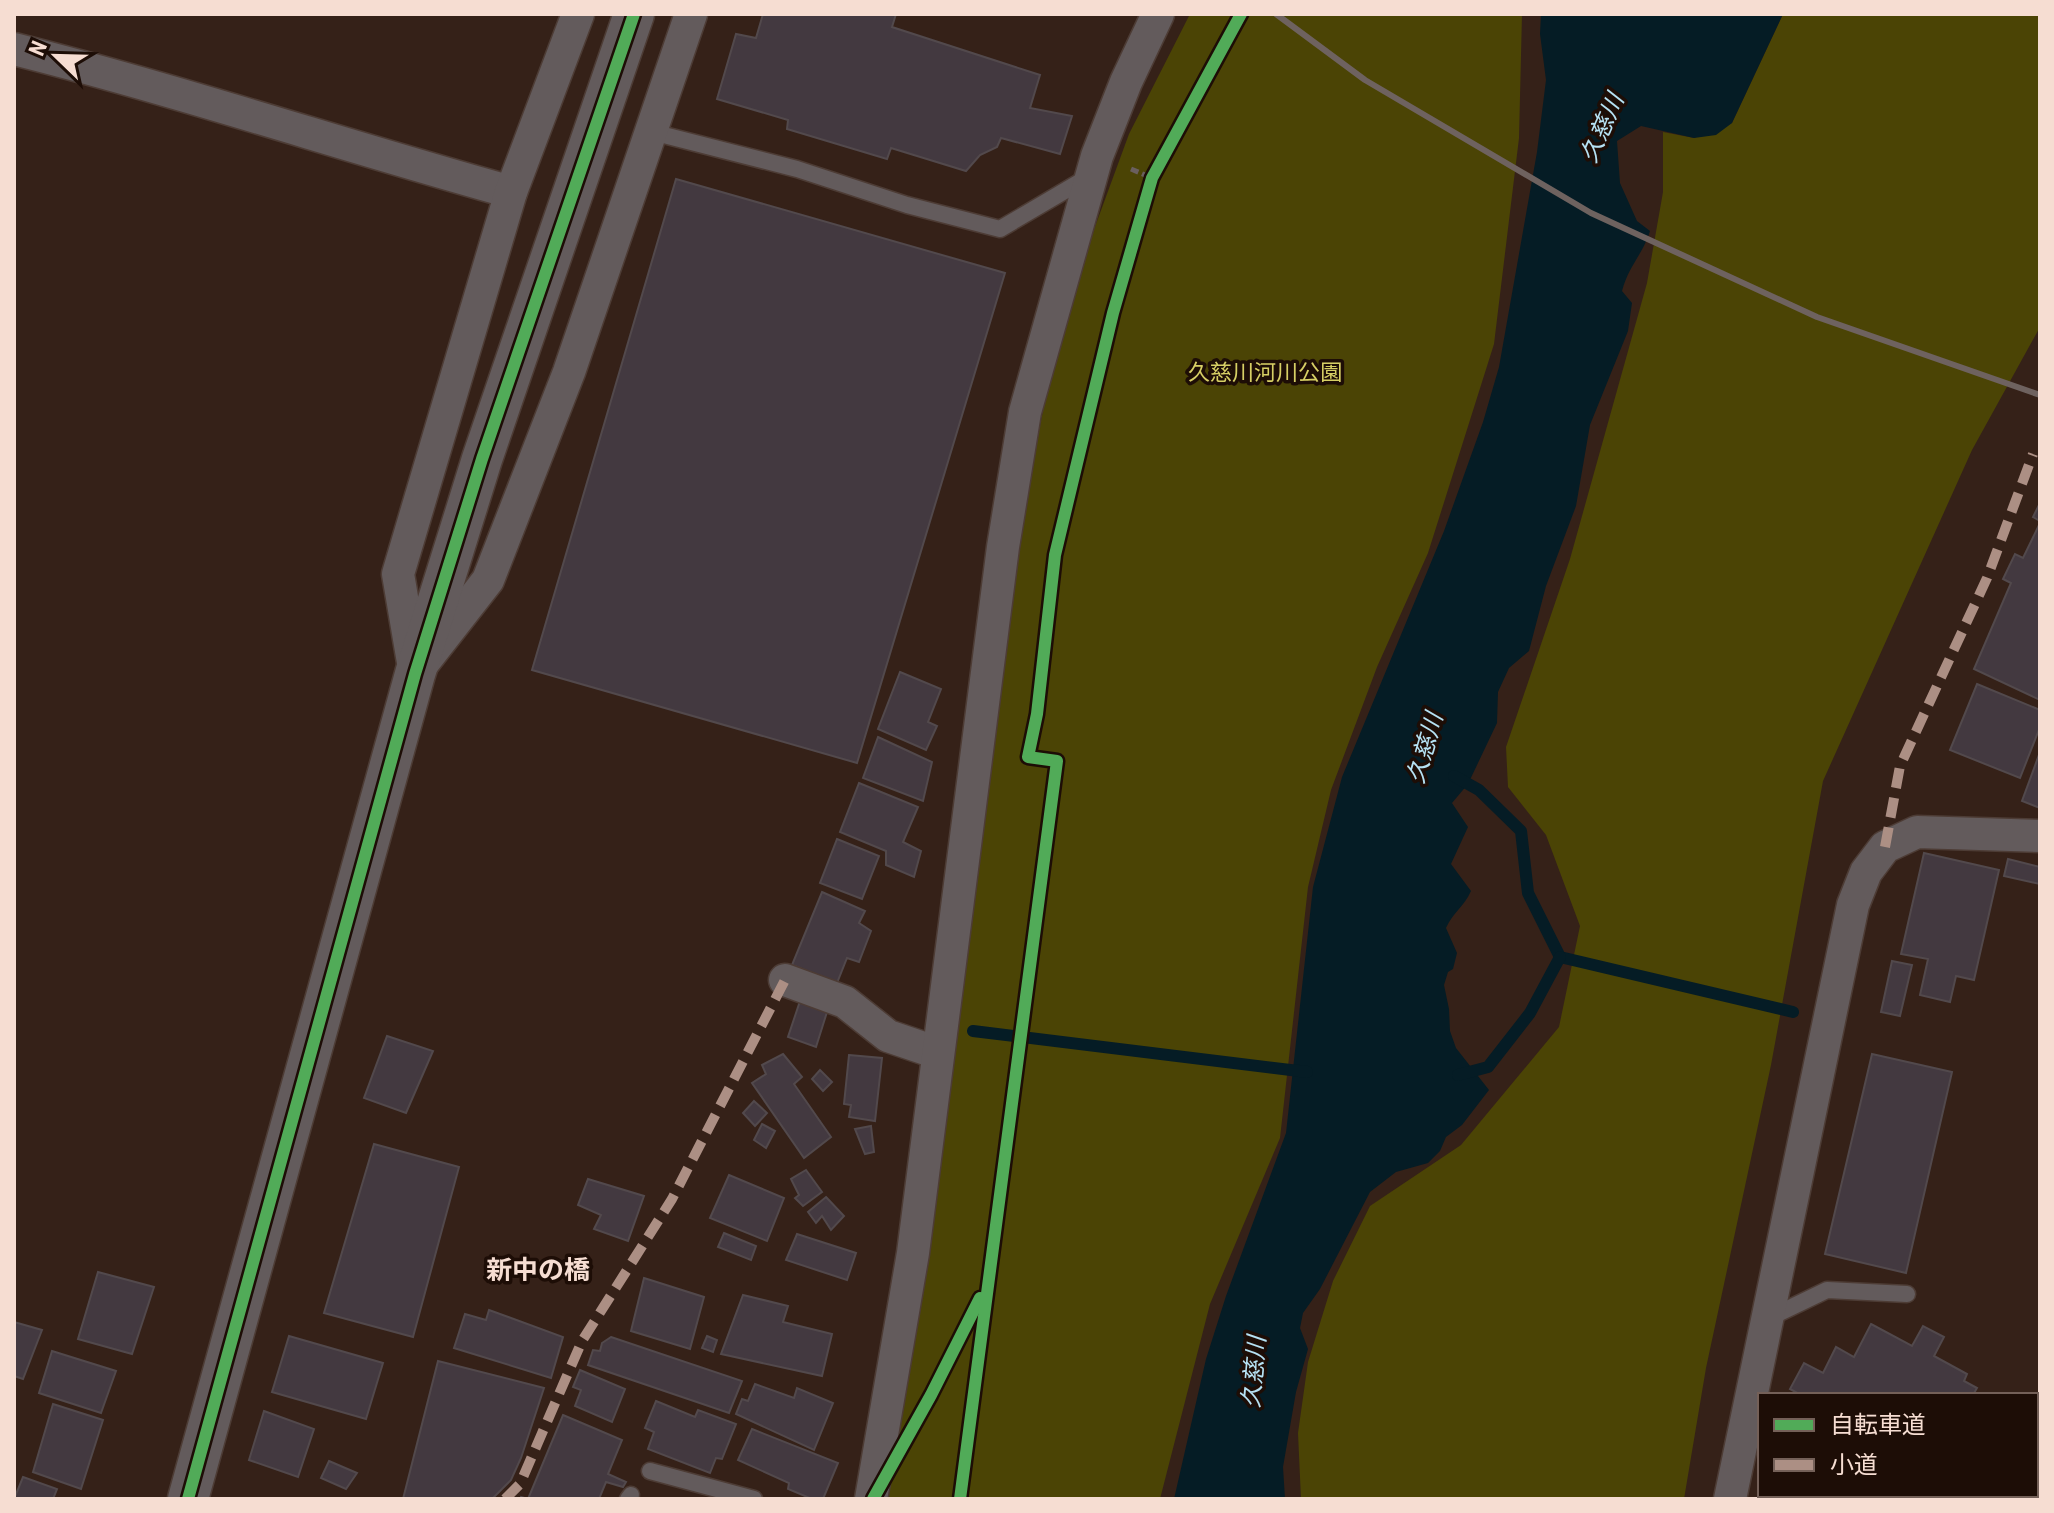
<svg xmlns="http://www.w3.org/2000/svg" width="2054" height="1513" font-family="'Roboto Condensed','Noto Sans JP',sans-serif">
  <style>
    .green { fill: #4b4405 }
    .water { fill: #051c25 }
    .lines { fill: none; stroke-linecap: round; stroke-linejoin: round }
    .stream { stroke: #051c25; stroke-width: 12 }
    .building { fill: #433940; stroke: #52494c; stroke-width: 2 }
    .service-casing { stroke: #4d3c35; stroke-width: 19 }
    .minor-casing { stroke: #4d3c35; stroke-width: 35 }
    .tertiary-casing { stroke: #4d3c35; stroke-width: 43 }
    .path { stroke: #6a5f5e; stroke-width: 5; stroke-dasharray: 8 4; stroke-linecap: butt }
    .service { stroke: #635b5c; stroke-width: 16 }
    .minor { stroke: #635b5c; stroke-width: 32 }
    .tertiary { stroke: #635b5c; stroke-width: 40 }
    .rail { stroke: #6e625f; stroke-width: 6 }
    .quiet { stroke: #ac8f84; stroke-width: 10; stroke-dasharray: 20 10; stroke-linecap: butt }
    .cycleway-casing { stroke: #1d0d06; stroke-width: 17 }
    .cycleway { stroke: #51ab58; stroke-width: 12 }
    .labels { text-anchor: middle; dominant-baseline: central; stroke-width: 7; stroke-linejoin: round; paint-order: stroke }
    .park-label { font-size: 22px; fill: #d7cf65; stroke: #1d0d06 }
    .water-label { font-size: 24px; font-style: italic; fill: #b6e2f4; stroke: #1d0d06 }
    .quarter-label { font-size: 26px; font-weight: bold; fill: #f6ddd2; stroke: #1d0d06 }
  </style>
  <rect width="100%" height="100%" fill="#352118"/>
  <g class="green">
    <polygon points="1190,14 1522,14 1519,138 1494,344 1428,553 1377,667 1331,790 1308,887 1280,1138 1210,1304 1160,1499 877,1499 1012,571 1060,322 1129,134"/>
    <polygon points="1783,14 2040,14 2040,327 1972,450 1823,781 1771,1065 1706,1368 1684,1499 1301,1499 1298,1433 1308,1362 1333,1281 1370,1206 1461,1145 1559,1027 1580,926 1546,835 1508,787 1506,747 1570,559 1647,283 1663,192 1663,132 1694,138 1732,123"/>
  </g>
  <path class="water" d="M1541,14H1783L1732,123L1716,135L1694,138L1641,126L1617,141L1620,183L1637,221L1650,231C1642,256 1629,265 1622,291L1632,303L1628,331L1590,425L1576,506L1546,586L1529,651L1509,668L1498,692L1497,723L1468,784L1452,803L1468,827L1451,864L1471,891C1464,907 1453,912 1446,928L1457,953L1453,969L1448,972L1444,985L1449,1009L1450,1031L1456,1048L1489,1090L1462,1125L1446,1137L1440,1151L1428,1163L1396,1172L1370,1192L1320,1289L1303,1313L1300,1328L1308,1349L1296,1392L1283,1467L1285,1499H1174L1206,1359L1226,1296L1286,1133L1313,887L1342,777L1444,531L1483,422L1499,367L1537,152L1546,80L1540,34Z"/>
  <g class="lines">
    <g class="stream">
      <polyline points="1454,776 1479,790 1521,831 1528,893 1560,957 1793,1012"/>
      <polyline points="973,1031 1307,1072"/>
      <polyline points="1458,1075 1488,1067 1530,1013 1560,957"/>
    </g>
  </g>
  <g class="building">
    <polygon points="763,14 896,14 892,27 1040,75 1030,108 1072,116 1060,154 1001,138 997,147 980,155 966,171 891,148 887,159 787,129 788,120 717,99 736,34 756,38"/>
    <polygon points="676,179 1005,273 857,763 532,670"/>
    <polygon points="2040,503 2040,521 2033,517"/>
    <polygon points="2040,523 2040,700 1974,669 2011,583 2003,579 2015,554 2023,558"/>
    <polygon points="900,672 941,689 928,722 937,726 926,750 878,729"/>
    <polygon points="1977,684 2040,710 2040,727 2020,778 1950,750"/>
    <polygon points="878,737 932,762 923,801 863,778"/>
    <polygon points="2040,752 2040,808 2022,801"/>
    <polygon points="859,783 918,807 903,842 921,851 914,877 886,865 886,851 840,832"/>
    <polygon points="837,839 879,856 862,899 820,883"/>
    <polygon points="1924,853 1999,870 1974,980 1956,976 1950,1002 1920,995 1928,959 1901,954"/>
    <polygon points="2008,859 2040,867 2040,884 2004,876"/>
    <polygon points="822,892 865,911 859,923 871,931 859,962 847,958 837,983 792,965"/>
    <polygon points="1892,961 1912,965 1900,1016 1881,1012"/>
    <polygon points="800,1001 827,1012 816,1047 788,1037"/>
    <polygon points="387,1036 433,1051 406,1113 364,1098"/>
    <polygon points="783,1054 802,1077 794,1084 831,1137 804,1158 752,1083 766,1074 762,1065"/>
    <polygon points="1872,1054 1952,1072 1906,1273 1825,1254"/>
    <polygon points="849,1055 882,1058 875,1121 849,1117 851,1105 844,1104"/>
    <polygon points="820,1070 832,1082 823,1091 812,1079"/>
    <polygon points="754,1101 767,1113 755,1126 743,1113"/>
    <polygon points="762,1124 775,1131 766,1148 754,1140"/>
    <polygon points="871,1126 874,1152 865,1154 855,1129"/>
    <polygon points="374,1144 459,1167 413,1337 324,1313"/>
    <polygon points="806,1170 822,1192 803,1206 795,1198 799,1195 791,1179"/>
    <polygon points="729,1175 784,1198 767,1241 710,1218"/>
    <polygon points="588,1179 644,1196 628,1241 594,1229 601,1215 578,1205"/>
    <polygon points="826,1197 844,1216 831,1230 822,1216 816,1223 808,1212"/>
    <polygon points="724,1233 756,1246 751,1260 718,1247"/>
    <polygon points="797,1234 856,1253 847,1280 786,1260"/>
    <polygon points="98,1272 154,1287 132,1354 78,1339"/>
    <polygon points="644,1278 704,1297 690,1349 631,1331"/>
    <polygon points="743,1295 788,1306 783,1322 832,1334 822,1376 721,1354"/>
    <polygon points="489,1310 563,1337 551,1378 454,1348 465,1314 486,1320"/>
    <polygon points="14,1322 42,1330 23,1379 14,1376"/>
    <polygon points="1871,1324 1912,1346 1923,1326 1944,1337 1934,1356 1967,1374 1964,1381 1977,1388 1973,1395 1801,1395 1790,1389 1804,1363 1823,1373 1836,1347 1854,1357"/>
    <polygon points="289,1336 383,1363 366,1419 272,1392"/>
    <polygon points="707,1336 717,1340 713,1352 702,1348"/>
    <polygon points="611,1337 742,1381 729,1413 588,1365 593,1350 600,1351 602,1343"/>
    <polygon points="52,1351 116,1371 101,1413 39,1393"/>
    <polygon points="438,1361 544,1388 521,1458 511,1480 492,1499 403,1499"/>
    <polygon points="580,1370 625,1389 612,1422 575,1406 581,1390 573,1387"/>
    <polygon points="755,1384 794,1398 797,1388 833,1403 814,1450 736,1414 742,1399 748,1401"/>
    <polygon points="656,1401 695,1417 698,1410 736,1424 722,1459 716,1458 710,1473 648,1449 654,1432 645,1428"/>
    <polygon points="53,1404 103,1420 81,1489 33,1472"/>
    <polygon points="264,1411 314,1429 298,1477 249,1460"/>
    <polygon points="563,1415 622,1440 608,1474 626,1482 623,1487 606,1482 599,1499 520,1499 521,1497 528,1499"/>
    <polygon points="752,1429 838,1463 823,1499 812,1499 788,1489 789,1483 738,1460"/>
    <polygon points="329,1461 357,1473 346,1489 321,1478"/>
    <polygon points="23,1477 57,1489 53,1499 14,1499"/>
  </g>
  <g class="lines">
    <defs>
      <g id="service">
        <polyline points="652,132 797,169 907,205 1000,229 1090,176"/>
        <polyline points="1769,1318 1827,1290 1907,1294"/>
        <polyline points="650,1471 754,1499"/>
        <polyline points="628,1499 631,1495"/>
      </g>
      <g id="minor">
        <path d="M14,49C181,91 345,146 511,192"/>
        <polyline points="424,662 488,580 569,372 691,14"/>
        <polyline points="415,674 398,574 511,192 578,14"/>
        <polyline points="785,980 845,1002 888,1036 938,1053"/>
        <polyline points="1818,1495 1824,1499"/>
        <polyline points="871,1499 913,1253 1003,547 1025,412 1097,156 1126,82 1158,14"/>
        <polyline points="1730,1499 1853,905 1866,872 1885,847 1917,832 2040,836"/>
      </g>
      <polyline id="tertiary" points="188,1499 415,674 482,459 634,14"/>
    </defs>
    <use href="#service" class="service-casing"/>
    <use href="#minor" class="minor-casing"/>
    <use href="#tertiary" class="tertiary-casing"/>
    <g class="path">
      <polyline points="1131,169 1152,178"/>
      <polyline points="927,1404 985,1288"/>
      <polyline points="960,1499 1057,761 1028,757 1037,714 1055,555 1113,313 1152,178 1241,14"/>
    </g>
    <use href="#service" class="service"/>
    <use href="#minor" class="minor"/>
    <use href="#tertiary" class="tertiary"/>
    <polyline class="rail" points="1276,14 1365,80 1591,213 1817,317 2040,395"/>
    <g class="quiet">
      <polyline points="1885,847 1900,766 1987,578 2033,454"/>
      <polyline points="505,1499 520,1484 582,1341 672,1199 785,980"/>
    </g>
    <defs>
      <g id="cycleway">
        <polyline points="188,1499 415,674 482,459 634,14"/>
        <polyline points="873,1499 931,1395 980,1298"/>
        <polyline points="960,1499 1057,761 1028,757 1037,714 1055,555 1113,313 1152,178 1241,14"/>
      </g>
    </defs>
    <use href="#cycleway" class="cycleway-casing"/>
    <use href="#cycleway" class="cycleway"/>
  </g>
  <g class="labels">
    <g class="park-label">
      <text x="1265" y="372">久慈川河川公園</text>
    </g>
    <g class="water-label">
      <text transform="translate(1602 128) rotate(-66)">久慈川</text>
      <text transform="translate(1425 748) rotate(-74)">久慈川</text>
      <text transform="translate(1254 1372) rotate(-85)">久慈川</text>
    </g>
    <g class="quarter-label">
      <text x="538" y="1270">新中の橋</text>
    </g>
  </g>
  <rect width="2054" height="1513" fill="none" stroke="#f6ddd2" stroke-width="32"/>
  <rect x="1758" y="1393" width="280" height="104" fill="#1d0d06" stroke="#746058" stroke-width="2"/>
  <rect x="1774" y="1419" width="40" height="12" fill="#51ab58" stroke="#746058" stroke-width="2"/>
  <text x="1830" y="1433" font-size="24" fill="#f6ddd2">自転車道</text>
  <rect x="1774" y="1459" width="40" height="12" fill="#ac8f84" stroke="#746058" stroke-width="2"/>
  <text x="1830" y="1473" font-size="24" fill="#f6ddd2">小道</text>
  <g transform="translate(56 56) rotate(293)" stroke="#1d0d06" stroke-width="6" paint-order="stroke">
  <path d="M0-6L14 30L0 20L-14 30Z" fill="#f6ddd2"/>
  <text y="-12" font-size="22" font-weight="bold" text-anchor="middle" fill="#f6ddd2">N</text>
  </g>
</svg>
